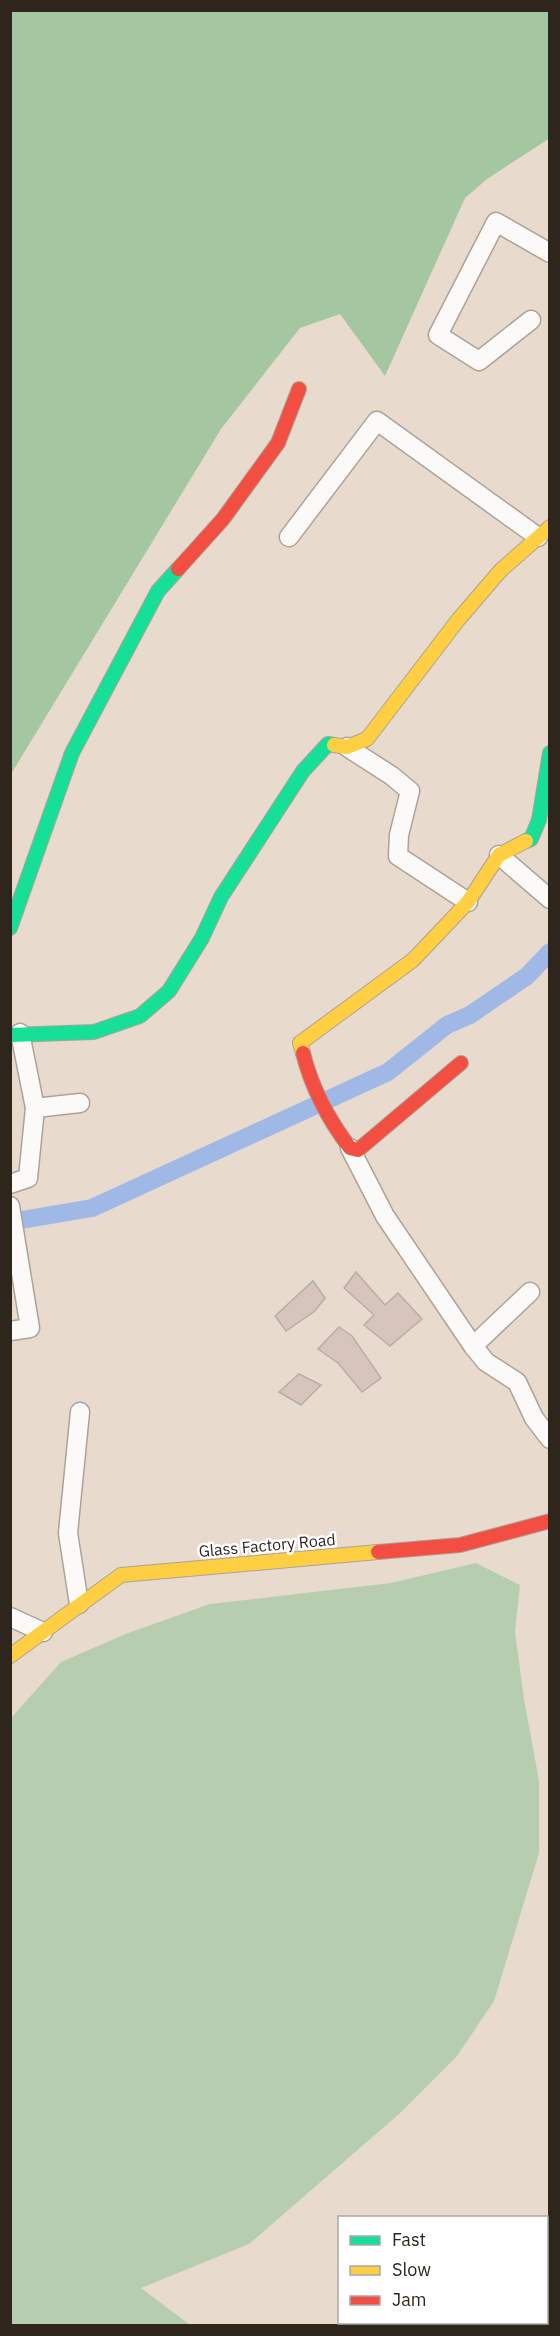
<svg xmlns="http://www.w3.org/2000/svg" width="560" height="2336" font-family="'IBM Plex Sans',sans-serif">
  <style>
    .green { fill: #b6cdaf }
    .forest { fill: #a4c6a0 }
    .lines { fill: none; stroke-linecap: round; stroke-linejoin: round }
    .canal { stroke: #a0b8e6; stroke-width: 18 }
    .building { fill: #d7c4bc; stroke: #b9ada6; stroke-width: 1.5 }
    .street-casing { stroke: #aca298; stroke-width: 21 }
    .fast-casing { stroke: #aca298; stroke-width: 16 }
    .slow-casing { stroke: #aca298; stroke-width: 16 }
    .jam-casing { stroke: #aca298; stroke-width: 16 }
    .street { stroke: #fcfaf8; stroke-width: 18 }
    .fast { stroke: #16e098; stroke-width: 14 }
    .slow { stroke: #ffcf43; stroke-width: 14 }
    .jam { stroke: #f24e42; stroke-width: 14 }
    .labels { text-anchor: middle; dominant-baseline: central; stroke-width: 5; stroke-linejoin: round; paint-order: stroke }
    .street-label { font-size: 16px; fill: #2e261d; stroke: #fff }
  </style>
  <rect width="100%" height="100%" fill="#e8dbce"/>
  <polygon class="green" points="476,1563 520,1585 515,1631 524,1699 539,1781 539,1853 494,2001 457,2056 399,2114 249,2244 141,2288 190,2325 11,2325 11,1718 61,1662 128,1633 210,1604 391,1583"/>
  <polygon class="forest" points="11,10 549,11 550,138 487,179 465,198 385,376 340,314 300,328 221,429 11,774"/>
  <g class="lines">
    <polyline class="canal" points="10,1222 92,1208 388,1072 447,1025 470,1015 527,976 550,952"/>
  </g>
  <g class="building">
    <polygon points="356,1272 385,1305 398,1293 422,1319 390,1346 364,1325 374,1315 344,1288"/>
    <polygon points="313,1281 325,1298 315,1311 286,1331 275,1316"/>
    <polygon points="339,1327 352,1336 381,1378 362,1392 338,1363 318,1349"/>
    <polygon points="299,1374 321,1385 301,1405 279,1392"/>
  </g>
  <g class="lines">
    <defs>
      <g id="street">
        <polyline points="531,320 479,361 438,335 496,222 550,253"/>
        <polyline points="289,537 377,421 538,537"/>
        <polyline points="347,747 392,776 410,791 399,835 398,856 468,902"/>
        <polyline points="499,855 550,899"/>
        <polyline points="35,1108 80,1103"/>
        <polyline points="350,1148 385,1216 473,1346 486,1362 517,1382 534,1418 550,1439"/>
        <polyline points="10,1184 28,1178 35,1108 20,1033"/>
        <polyline points="10,1206 30,1328 10,1331"/>
        <polyline points="473,1346 530,1292"/>
        <polyline points="79,1604 68,1533 80,1412"/>
        <polyline points="10,1617 43,1632"/>
        <polyline points="546,2232 550,2229"/>
        <polyline points="445,2326 448,2322"/>
      </g>
      <g id="fast">
        <polyline points="526,841 531,839 539,820 550,753"/>
        <polyline points="10,928 72,753 158,591 178,569"/>
        <polyline points="10,1035 94,1032 140,1016 169,991 202,938 221,897 303,771 328,744 334,745"/>
      </g>
      <g id="slow">
        <polyline points="334,745 347,747 367,739 458,620 501,570 550,527"/>
        <polyline points="303,1053 300,1043 413,960 468,902 499,855 526,841"/>
        <polyline points="10,1656 121,1575 378,1552"/>
      </g>
      <g id="jam">
        <polyline points="178,569 223,519 278,443 299,389"/>
        <path d="M303,1053C312,1089 328,1119 350,1148L358,1150L461,1063"/>
        <polyline points="378,1552 460,1545 550,1521"/>
      </g>
    </defs>
    <use href="#street" class="street-casing"/>
    <use href="#fast" class="fast-casing"/>
    <use href="#slow" class="slow-casing"/>
    <use href="#jam" class="jam-casing"/>
    <use href="#street" class="street"/>
    <use href="#fast" class="fast"/>
    <use href="#slow" class="slow"/>
    <use href="#jam" class="jam"/>
  </g>
  <g class="labels">
    <g class="street-label">
      <text transform="translate(267 1545) rotate(-5)">Glass Factory Road</text>
    </g>
  </g>
  <rect width="560" height="2336" fill="none" stroke="#2e261d" stroke-width="24"/>
  <rect x="338" y="2216" width="210" height="108" fill="#ffffff" stroke="#aba8a5" stroke-width="1.5"/>
  <rect x="350" y="2236" width="30" height="9" fill="#16e098" stroke="#aba8a5" stroke-width="1.5"/>
  <text x="392" y="2246" font-size="18" fill="#2e261d">Fast</text>
  <rect x="350" y="2266" width="30" height="9" fill="#ffcf43" stroke="#aba8a5" stroke-width="1.5"/>
  <text x="392" y="2276" font-size="18" fill="#2e261d">Slow</text>
  <rect x="350" y="2296" width="30" height="9" fill="#f24e42" stroke="#aba8a5" stroke-width="1.5"/>
  <text x="392" y="2306" font-size="18" fill="#2e261d">Jam</text>
</svg>
